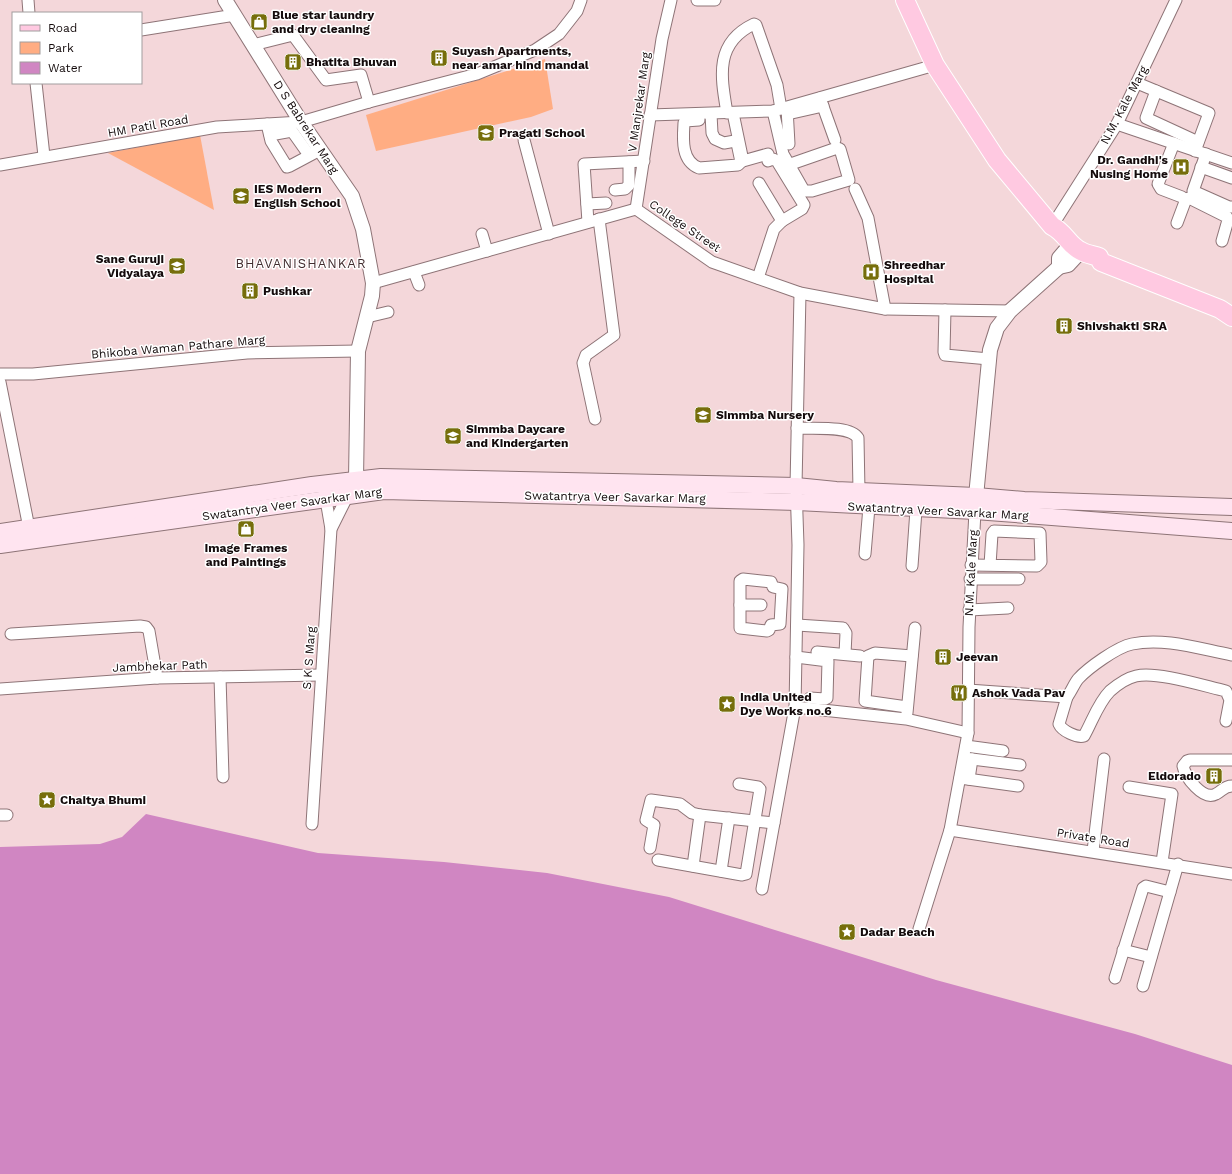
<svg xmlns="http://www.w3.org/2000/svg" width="1232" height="1174" font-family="'Work Sans',sans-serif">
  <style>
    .green { fill: #ffad83 }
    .water { fill: #d086c2 }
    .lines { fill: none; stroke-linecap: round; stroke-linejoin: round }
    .minor-casing { stroke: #8e7477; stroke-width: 13 }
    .tertiary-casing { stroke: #8e7477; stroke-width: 16 }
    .secondary-casing { stroke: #8e7477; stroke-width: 18 }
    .primary-casing { stroke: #fff; stroke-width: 20 }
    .minor { stroke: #fff; stroke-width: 11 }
    .tertiary { stroke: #fff; stroke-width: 14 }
    .secondary { stroke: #ffe4f0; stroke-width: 16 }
    .primary { stroke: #ffc9e1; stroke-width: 18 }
    .labels { text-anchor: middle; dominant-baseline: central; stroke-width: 3; stroke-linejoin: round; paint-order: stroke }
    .poi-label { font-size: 12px; font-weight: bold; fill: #140b0c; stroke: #fff; text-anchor: start }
    .street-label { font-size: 12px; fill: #140b0c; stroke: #fff }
    .neighbourhood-label { font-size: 13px; letter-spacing: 1px; fill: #422c2f; stroke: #fff }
  </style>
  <rect width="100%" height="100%" fill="#f4d7da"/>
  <g class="green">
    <polygon points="545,59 553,109 531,117 376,151 366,115"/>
    <polygon points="200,135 214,210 108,153"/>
  </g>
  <polygon class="water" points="146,814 318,853 444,862 547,873 669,897 936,980 1135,1034 1232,1065 1232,1174 0,1174 0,847 100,844 122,837"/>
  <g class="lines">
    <defs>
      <g id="minor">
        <polyline points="28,0 29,13"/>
        <polyline points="697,0 715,0"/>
        <polyline points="141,30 235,15"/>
        <polyline points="253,45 293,35 326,80 361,75 369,102"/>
        <polyline points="36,83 44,156"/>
        <polyline points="1137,83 1209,113 1195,151"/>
        <polyline points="1156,91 1146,118 1198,142"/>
        <polyline points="820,98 835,140"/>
        <polyline points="787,108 789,144"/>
        <polyline points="773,111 783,154 803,189 805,191 812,191 849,180 840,149 837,148 788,165"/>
        <path d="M727,113C721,77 714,43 754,24L756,25L777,85L781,109"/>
        <polyline points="733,113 743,161 768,154"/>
        <polyline points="792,113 823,106"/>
        <polyline points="650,115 773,111 935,65"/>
        <path d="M699,120L685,121L684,123C683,139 681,161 699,168L738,165L741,162L737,143L735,141L724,143L715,139L712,133L711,114"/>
        <polyline points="267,124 271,141 287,167 290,166 320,150"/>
        <polyline points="1117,124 1232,163"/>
        <polyline points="270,135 292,131 309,155"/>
        <polyline points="524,140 549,234"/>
        <polyline points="1174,143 1158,184 1161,189 1182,197"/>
        <polyline points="1206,154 1193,191 1229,207 1232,207"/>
        <polyline points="768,161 773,159 777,161 804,205 802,209 782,221"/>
        <polyline points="0,165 217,127 301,122 369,102 477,74 535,50 559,34 577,11 581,0"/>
        <polyline points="1201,167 1232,178"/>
        <polyline points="855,189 868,218 885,309"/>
        <polyline points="615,190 625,189 629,185 629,162"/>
        <polyline points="587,204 606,203"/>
        <polyline points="636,209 662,39 671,0"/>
        <polyline points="588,222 584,164 644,161"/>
        <polyline points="1177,223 1186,199 1189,198 1227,217 1228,220 1222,241"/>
        <polyline points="1052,226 1117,124 1176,0"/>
        <polyline points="482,234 487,251"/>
        <polyline points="414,272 419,285"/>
        <polyline points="758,278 774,229 782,221 759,183"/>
        <polyline points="373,283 636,209 712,262 800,293 885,309 1010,311"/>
        <polyline points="945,310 944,352 945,355 989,359"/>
        <polyline points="367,317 388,312"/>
        <polyline points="0,374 33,374 247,353 358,351"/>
        <polyline points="0,382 29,528"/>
        <polyline points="595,419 583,363 586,355 614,335 599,219"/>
        <path d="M797,428C812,429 850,425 858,438L859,491"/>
        <polyline points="325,494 331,529"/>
        <polyline points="865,554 869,507"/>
        <polyline points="971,565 1037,566 1041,562 1040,533 994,531 992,534 990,565"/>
        <polyline points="912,566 916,510"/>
        <polygon points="743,579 771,582 773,587 782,589 780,624 771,625 769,630 767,631 740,628 740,581"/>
        <polyline points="970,579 1019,579"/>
        <polyline points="740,605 761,605"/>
        <polyline points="969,610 1008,608"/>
        <polyline points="797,625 843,628 846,633 845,654"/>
        <polyline points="11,634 140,626 146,627 149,631 157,678"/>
        <polyline points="817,652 860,656"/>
        <polyline points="796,657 828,661 827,698 825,699 810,698"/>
        <polyline points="220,677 223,777"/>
        <polyline points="0,689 157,678 321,675"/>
        <path d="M968,690L1067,697C1071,692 1074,684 1078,679C1088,668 1117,647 1132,644C1164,637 1200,649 1232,655"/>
        <path d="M1067,697L1059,724C1062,731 1077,738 1084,736C1092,722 1098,703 1110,691C1117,685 1127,678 1136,676C1157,671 1204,686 1226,691L1230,700L1226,721"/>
        <polyline points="795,707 906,719 968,733"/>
        <polyline points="907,707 865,701 868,656 875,653 912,656"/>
        <polyline points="907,713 915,628"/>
        <polyline points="966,746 1003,751"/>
        <polyline points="964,758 1020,765"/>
        <path d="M1232,760H1190L1187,761L1183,766C1185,777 1203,801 1216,794C1222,791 1224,786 1232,786"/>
        <polyline points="960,778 1018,786"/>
        <polyline points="969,779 972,759"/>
        <polyline points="1129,787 1172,794 1162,862"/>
        <polyline points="0,815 7,815"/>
        <polyline points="312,824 331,529 347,497"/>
        <polyline points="950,830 1232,874"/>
        <polyline points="650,848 654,825 646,820 651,800 680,804 692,813 700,815 774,823"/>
        <polyline points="1093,851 1104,759"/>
        <polyline points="658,860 742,875 746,874 760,789 758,787 739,784"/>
        <polyline points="693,866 700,815"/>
        <polyline points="721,871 729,818"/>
        <polyline points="762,889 795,707 798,545 796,486 800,293"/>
        <polyline points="919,929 950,830 968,733 969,627 975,511"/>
        <polyline points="1123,950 1151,957"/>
        <polyline points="1115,978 1143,888 1146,886 1170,892"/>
        <polyline points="1143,986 1178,864"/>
      </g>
      <g id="tertiary">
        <polyline points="225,0 301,122 352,196 363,229 373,283 372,296 358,351 356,479 351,489"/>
        <polyline points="1059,267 1068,265 1081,251"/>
        <polyline points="975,507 990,350 997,328 1010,311 1059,267 1059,258 1071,244"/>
      </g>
      <g id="secondary">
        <polyline points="0,532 312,485 381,477 796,486 836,490 976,496 1024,500 1232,507"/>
        <polyline points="0,545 384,491 797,502 975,511 1232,531"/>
      </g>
      <path id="primary" d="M905,0L935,65L997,160L1052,226C1066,233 1068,245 1081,251C1086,254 1093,255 1099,257L1101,262L1220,309L1232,317"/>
    </defs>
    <use href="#minor" class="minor-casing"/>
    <use href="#tertiary" class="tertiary-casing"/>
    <use href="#secondary" class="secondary-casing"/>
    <use href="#primary" class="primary-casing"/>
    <use href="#minor" class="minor"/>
    <use href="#tertiary" class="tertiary"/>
    <use href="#secondary" class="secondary"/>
    <use href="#primary" class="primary"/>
  </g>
  <defs>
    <symbol id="shop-square" viewBox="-11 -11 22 22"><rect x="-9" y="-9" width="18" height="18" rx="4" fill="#766e0b" stroke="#fff"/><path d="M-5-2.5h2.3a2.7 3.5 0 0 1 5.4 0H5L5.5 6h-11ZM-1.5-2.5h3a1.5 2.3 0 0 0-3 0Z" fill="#fff"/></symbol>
    <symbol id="building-square" viewBox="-11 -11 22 22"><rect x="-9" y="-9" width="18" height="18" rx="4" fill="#766e0b" stroke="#fff"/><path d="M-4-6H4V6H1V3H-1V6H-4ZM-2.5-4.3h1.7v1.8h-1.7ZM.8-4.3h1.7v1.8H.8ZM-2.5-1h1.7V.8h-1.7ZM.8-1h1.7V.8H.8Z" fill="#fff"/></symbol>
    <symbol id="school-square" viewBox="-11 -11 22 22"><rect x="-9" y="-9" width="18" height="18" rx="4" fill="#766e0b" stroke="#fff"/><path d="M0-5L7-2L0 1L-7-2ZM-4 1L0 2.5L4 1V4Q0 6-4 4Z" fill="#fff"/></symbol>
    <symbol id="hospital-square" viewBox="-11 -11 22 22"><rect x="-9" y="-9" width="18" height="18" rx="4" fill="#766e0b" stroke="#fff"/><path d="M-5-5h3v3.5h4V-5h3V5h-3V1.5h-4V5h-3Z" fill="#fff"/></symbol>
    <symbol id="restaurant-square" viewBox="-11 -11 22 22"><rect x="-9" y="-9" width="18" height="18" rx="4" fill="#766e0b" stroke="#fff"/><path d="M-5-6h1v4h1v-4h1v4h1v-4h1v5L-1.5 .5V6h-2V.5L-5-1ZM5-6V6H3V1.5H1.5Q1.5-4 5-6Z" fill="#fff"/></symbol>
    <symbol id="sight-square" viewBox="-11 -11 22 22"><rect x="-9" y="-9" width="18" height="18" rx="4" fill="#766e0b" stroke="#fff"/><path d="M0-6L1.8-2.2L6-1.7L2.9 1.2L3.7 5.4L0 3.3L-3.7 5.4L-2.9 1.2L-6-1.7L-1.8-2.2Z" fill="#fff"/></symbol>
  </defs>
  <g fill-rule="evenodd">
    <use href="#shop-square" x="249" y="12" width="20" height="20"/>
    <use href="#building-square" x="429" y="48" width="20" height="20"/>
    <use href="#building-square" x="283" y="52" width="20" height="20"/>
    <use href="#school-square" x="476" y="123" width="20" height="20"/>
    <use href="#hospital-square" x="1171" y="157" width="20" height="20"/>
    <use href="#school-square" x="231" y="186" width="20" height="20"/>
    <use href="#school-square" x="167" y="256" width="20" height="20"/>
    <use href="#hospital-square" x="861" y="262" width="20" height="20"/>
    <use href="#building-square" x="240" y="281" width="20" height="20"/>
    <use href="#building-square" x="1054" y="316" width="20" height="20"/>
    <use href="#school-square" x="693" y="405" width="20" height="20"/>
    <use href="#school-square" x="443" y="426" width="20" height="20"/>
    <use href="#shop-square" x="236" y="519" width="20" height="20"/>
    <use href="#building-square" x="933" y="647" width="20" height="20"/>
    <use href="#restaurant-square" x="949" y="683" width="20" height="20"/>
    <use href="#sight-square" x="717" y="694" width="20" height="20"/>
    <use href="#building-square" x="1204" y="766" width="20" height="20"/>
    <use href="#sight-square" x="37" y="790" width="20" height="20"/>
    <use href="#sight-square" x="837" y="922" width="20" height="20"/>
  </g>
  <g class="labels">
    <g class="poi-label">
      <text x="272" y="15">Blue star laundry<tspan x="272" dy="14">and dry cleaning</tspan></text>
      <text x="452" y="51">Suyash Apartments,<tspan x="452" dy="14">near amar hind mandal</tspan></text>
      <text x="306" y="62">Bhatita Bhuvan</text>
      <text x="499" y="133">Pragati School</text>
      <text x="1168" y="160" text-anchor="end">Dr. Gandhi's<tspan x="1168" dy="14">Nusing Home</tspan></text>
      <text x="254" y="189">IES Modern<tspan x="254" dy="14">English School</tspan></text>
      <text x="164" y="259" text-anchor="end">Sane Guruji<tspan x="164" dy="14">Vidyalaya</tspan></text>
      <text x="884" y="265">Shreedhar<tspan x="884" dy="14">Hospital</tspan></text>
      <text x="263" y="291">Pushkar</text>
      <text x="1077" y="326">Shivshakti SRA</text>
      <text x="716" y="415">Simmba Nursery</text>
      <text x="466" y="429">Simmba Daycare<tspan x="466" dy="14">and Kindergarten</tspan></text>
      <text x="246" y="548" text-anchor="middle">Image Frames<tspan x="246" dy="14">and Paintings</tspan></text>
      <text x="956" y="657">Jeevan</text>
      <text x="972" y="693">Ashok Vada Pav</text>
      <text x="740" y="697">India United<tspan x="740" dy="14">Dye Works no.6</tspan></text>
      <text x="1201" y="776" text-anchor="end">Eldorado</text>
      <text x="60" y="800">Chaitya Bhumi</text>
      <text x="860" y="932">Dadar Beach</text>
    </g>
    <g class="street-label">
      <text transform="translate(639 102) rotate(-82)">V Manjrekar Marg</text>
      <text transform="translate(1124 105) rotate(-62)">N.M. Kale Marg</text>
      <text transform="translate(148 126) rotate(-10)">HM Patil Road</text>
      <text transform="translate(306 127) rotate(57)">D S Babrekar Marg</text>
      <text transform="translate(685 226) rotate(34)">College Street</text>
      <text transform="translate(178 347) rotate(-5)">Bhikoba Waman Pathare Marg</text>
      <text transform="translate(615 497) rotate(1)">Swatantrya Veer Savarkar Marg</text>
      <text transform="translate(292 504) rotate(-8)">Swatantrya Veer Savarkar Marg</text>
      <text transform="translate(938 511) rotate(3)">Swatantrya Veer Savarkar Marg</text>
      <text transform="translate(971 573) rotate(-87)">N.M. Kale Marg</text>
      <text transform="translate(309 658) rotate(-86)">S K S Marg</text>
      <text transform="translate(160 666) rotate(-2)">Jambhekar Path</text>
      <text transform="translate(1093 838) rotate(9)">Private Road</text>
    </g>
    <g class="neighbourhood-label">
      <text x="301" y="263">BHAVANISHANKAR</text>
    </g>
  </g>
  <rect x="12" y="12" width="130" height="72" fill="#ffffff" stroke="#a19d9e"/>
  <rect x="20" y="25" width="20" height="6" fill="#ffc9e1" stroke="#a19d9e"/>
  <text x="48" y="32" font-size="12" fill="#140b0c">Road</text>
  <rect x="20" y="42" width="20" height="12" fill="#ffad83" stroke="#a19d9e"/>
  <text x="48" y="52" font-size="12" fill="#140b0c">Park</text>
  <rect x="20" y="62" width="20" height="12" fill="#d086c2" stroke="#a19d9e"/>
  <text x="48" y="72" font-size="12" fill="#140b0c">Water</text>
</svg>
